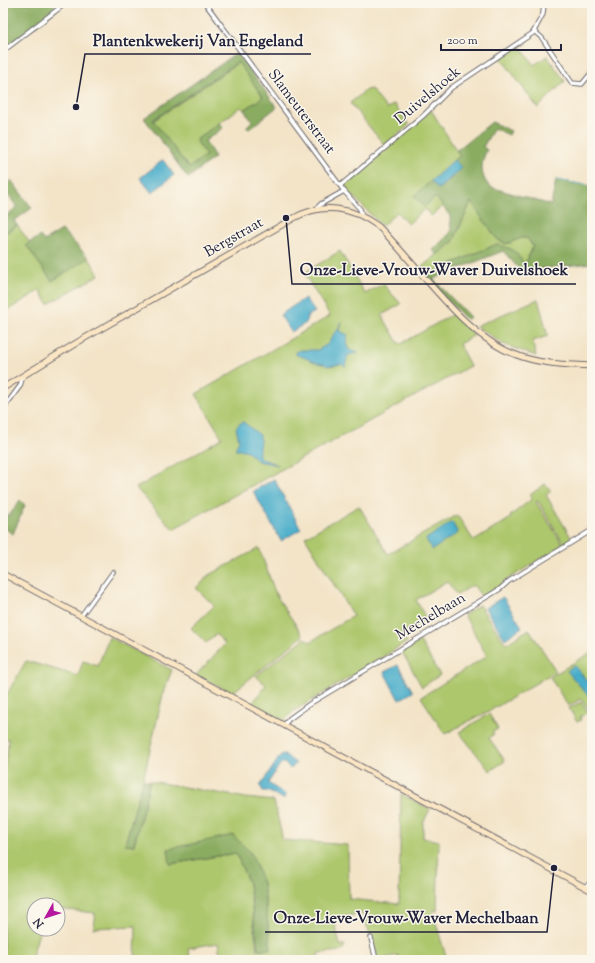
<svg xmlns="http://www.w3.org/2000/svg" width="595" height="963" font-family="'Sorts Mill Goudy',serif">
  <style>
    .green { fill: #adc76d; stroke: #687454; fill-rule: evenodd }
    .forest { fill: #8aac60; stroke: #56674e }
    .water { fill: #4aadca; stroke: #366882 }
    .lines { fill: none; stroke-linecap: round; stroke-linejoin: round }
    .stream { stroke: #4aadca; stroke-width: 1 }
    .street-casing { stroke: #6b666c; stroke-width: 5.5 }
    .secondary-casing { stroke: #6b666c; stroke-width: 7 }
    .street { stroke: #fff; stroke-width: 3.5 }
    .secondary { stroke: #fbe6c4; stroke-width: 5 }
    .labels { text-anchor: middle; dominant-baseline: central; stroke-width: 3; stroke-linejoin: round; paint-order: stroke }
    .street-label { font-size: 15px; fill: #22223b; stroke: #fbf7ec }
    .leader { fill: none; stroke: #22223b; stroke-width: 1.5 }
    .callout-dot { fill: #22223b; stroke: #fbf7ec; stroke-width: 1.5 }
    .callout-label { font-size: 16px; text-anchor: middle; font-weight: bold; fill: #22223b; stroke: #fbf7ec; stroke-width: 3; stroke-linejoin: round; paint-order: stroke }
  </style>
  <rect width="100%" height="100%" fill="#fbf7ec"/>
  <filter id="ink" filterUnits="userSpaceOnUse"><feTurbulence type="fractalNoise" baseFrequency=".025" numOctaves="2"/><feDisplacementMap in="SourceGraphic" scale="8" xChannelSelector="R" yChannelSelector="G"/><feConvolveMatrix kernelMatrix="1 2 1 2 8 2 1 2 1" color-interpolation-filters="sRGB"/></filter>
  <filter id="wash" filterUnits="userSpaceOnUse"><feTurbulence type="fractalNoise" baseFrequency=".012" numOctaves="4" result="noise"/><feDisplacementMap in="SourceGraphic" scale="16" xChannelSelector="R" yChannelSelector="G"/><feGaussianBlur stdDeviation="0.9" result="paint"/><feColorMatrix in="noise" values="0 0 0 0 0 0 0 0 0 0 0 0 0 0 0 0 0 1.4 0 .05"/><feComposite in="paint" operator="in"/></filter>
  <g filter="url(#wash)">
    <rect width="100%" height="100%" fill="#f3e4c8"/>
    <g class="green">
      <polygon points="519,45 534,65 547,56 565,81 538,108 501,58"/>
      <polygon points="239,62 263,97 244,110 241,107 196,140 206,155 189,168 153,121"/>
      <polygon points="371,89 387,109 394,104 409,125 385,146 350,103 366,90"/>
      <polygon points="431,110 460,156 415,196 436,197 443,206 431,216 425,209 408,224 397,212 382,226 344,187 345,184"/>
      <polygon points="471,202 497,239 506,244 521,238 527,238 533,247 525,264 513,250 497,244 424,276 419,269 453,242"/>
      <polygon points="17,225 30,243 26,245 52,281 89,258 99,275 48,304 40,290 5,312 3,310 6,295 3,291 3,235"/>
      <polygon points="340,251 365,294 383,284 401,304 382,315 397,341 401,344 453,314 475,335 459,344 470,366 173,529 136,488 222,438 196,394 330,316 304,273"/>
      <polygon points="538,299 548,336 533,341 536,356 503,344 476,326"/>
      <polygon points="545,484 551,491 546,495 572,539 564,544 538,501 536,502 563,545 510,578 483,598 473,585 457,595 447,581 416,600 427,620 402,633 407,642 294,711 284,721 252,704 266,685 256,676 305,638 310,642 353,616 305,537 359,506 388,554 457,515 474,541 511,518 510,516 532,499 530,495"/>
      <polygon points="259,548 276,595 303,636 232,693 196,675 225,644 216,634 206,643 191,628 214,606 196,588 204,581 206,577"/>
      <polygon points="479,605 506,644 529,629 556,671 498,706 445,734 421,697 487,656 464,615"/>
      <path d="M109,637L172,670L164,690L143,780L125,844L134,845L150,781L246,798L274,801L283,840L348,845L349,899L399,904L401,794L430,809L423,823V838L439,841L437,911L432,910L447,960H399L398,955L379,960L362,913L334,919L340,945H345L342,951L318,953L319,960H221L218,943L188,948L190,960H135L136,926L94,928L95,913L58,909V905H34V929H40L31,960H3V900H5L6,886L3,885V871L6,859L3,858V774L9,739L3,738V701L26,661L78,676L83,661L98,666ZM168,850L251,853L263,883L271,949H257L249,884L236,853L171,864Z"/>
      <polygon points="420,641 440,675 422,687 402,652"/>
      <polygon points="590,653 592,656 592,710 590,711 581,699 568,706 550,677"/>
      <polygon points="579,703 582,703 588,712 580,717 581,720 577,722 569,708"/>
      <polygon points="489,714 498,729 492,732 494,734 489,738 505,761 490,771 459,732"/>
    </g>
    <g class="forest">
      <polygon points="3,3 52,3 57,9 3,51"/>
      <polygon points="237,53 277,107 249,129 246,127 252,121 244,110 263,97 238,62 153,120 189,168 206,155 196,140 219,123 223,128 205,141 215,157 188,178 144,118"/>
      <path d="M492,122L511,131L509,135L494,128L483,147L487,150C480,163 480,176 490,187L551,205L556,180L592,186V263L521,271L503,251L433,279L470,317L467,320L424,276L497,244L513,250L525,264L533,246L527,238H521L506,244L497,239L471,202L453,242L437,255L433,250L451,232L450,216L436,197L424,207L414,196L431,181L439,189L462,168L454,160L460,156L457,150Z"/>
      <polygon points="11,180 32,208 14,221 17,225 3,235 3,218 17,207 3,188"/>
      <polygon points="62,230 89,258 52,281 26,245 40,236 44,241"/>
      <polygon points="20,500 25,505 13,534 3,527 3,512 9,516"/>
      <polygon points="143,780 150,781 134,845 125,844"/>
      <polygon points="233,835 251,853 263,883 271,949 258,949 249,884 236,853 170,864 168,849"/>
    </g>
    <g class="water">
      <polygon points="163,160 174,175 152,193 140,178"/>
      <polygon points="454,160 462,168 438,189 431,181"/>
      <polygon points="305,298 315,312 307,316 306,323 291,332 280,315"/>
      <path d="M342,321L340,331L348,335L346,342L349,350L359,353L348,355L345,367L342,364L327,366L325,364C314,364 307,357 296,355V352L302,350H318L328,344L335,332L338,330Z"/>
      <path d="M243,422L260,435C261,443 257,453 260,458L278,465L258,461L246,450H235L239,440L236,428L239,424Z"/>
      <polygon points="274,479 301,529 281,541 253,491"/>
      <polygon points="452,522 458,533 432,550 426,539"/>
      <polygon points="503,597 522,627 505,639 485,608"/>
      <polygon points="398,665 413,692 399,700 384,672"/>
      <polygon points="574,665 592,687 591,699 567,671"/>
      <polygon points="281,755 284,755 296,763 291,769 284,763 281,763 268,783 286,795 284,799 267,791 263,791 260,786"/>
    </g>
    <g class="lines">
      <polyline class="stream" points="556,180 592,186"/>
    </g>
  </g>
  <g filter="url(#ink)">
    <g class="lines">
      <defs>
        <g id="street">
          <polyline points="205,3 344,191 360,209 362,216"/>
          <polyline points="534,31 542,38 572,83 582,84 592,72"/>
          <polyline points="3,51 66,3"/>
          <polyline points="341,185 423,116 451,88 533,33 543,14 544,3"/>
          <polyline points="316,209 321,204 344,191"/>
          <polyline points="3,409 20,386 23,376"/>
          <polyline points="81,616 113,572"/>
          <polyline points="284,725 289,719 311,703 500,589 509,581 592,530"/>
          <polyline points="584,887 592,882"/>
          <polyline points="371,938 376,960"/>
        </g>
        <g id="secondary">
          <path d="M3,388L78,342L294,218C322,202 352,207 378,226C417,264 463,335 514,354C538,364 566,365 592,366"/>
          <polyline points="3,574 592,891"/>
        </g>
      </defs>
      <use href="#street" class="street-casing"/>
      <use href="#secondary" class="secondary-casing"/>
      <use href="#street" class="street"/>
      <use href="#secondary" class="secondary"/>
    </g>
  </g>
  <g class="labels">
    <g class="street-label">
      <text transform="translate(428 96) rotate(-40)">Duivelshoek</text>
      <text transform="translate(301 112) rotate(53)">Slameuterstraat</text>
      <text transform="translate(234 238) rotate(-30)">Bergstraat</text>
      <text transform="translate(431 617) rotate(-31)">Mechelbaan</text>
    </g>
  </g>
  <path class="leader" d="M76 107L85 54H311M286 218L292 284H576M554 868L547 932H265"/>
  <g class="callout-dot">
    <circle cx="76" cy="107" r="4"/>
    <circle cx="286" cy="218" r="4"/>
    <circle cx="554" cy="868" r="4"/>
  </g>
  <g class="callout-label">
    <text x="198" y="46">Plantenkwekerij Van Engeland</text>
    <text x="434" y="275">Onze-Lieve-Vrouw-Waver Duivelshoek</text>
    <text x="406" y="923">Onze-Lieve-Vrouw-Waver Mechelbaan</text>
  </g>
  <rect width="595" height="963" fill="none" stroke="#fbf7ec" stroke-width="16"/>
  <g transform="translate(46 917) rotate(231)"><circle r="19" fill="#fbf7ec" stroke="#a4a2a5"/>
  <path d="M0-3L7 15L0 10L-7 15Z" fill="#b5179e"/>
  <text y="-6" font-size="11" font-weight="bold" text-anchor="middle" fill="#22223b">N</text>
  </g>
  <path d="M441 44v6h120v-6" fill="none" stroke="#22223b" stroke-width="2"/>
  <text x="447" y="44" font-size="12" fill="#22223b" stroke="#fbf7ec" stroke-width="3" paint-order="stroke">200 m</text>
</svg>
